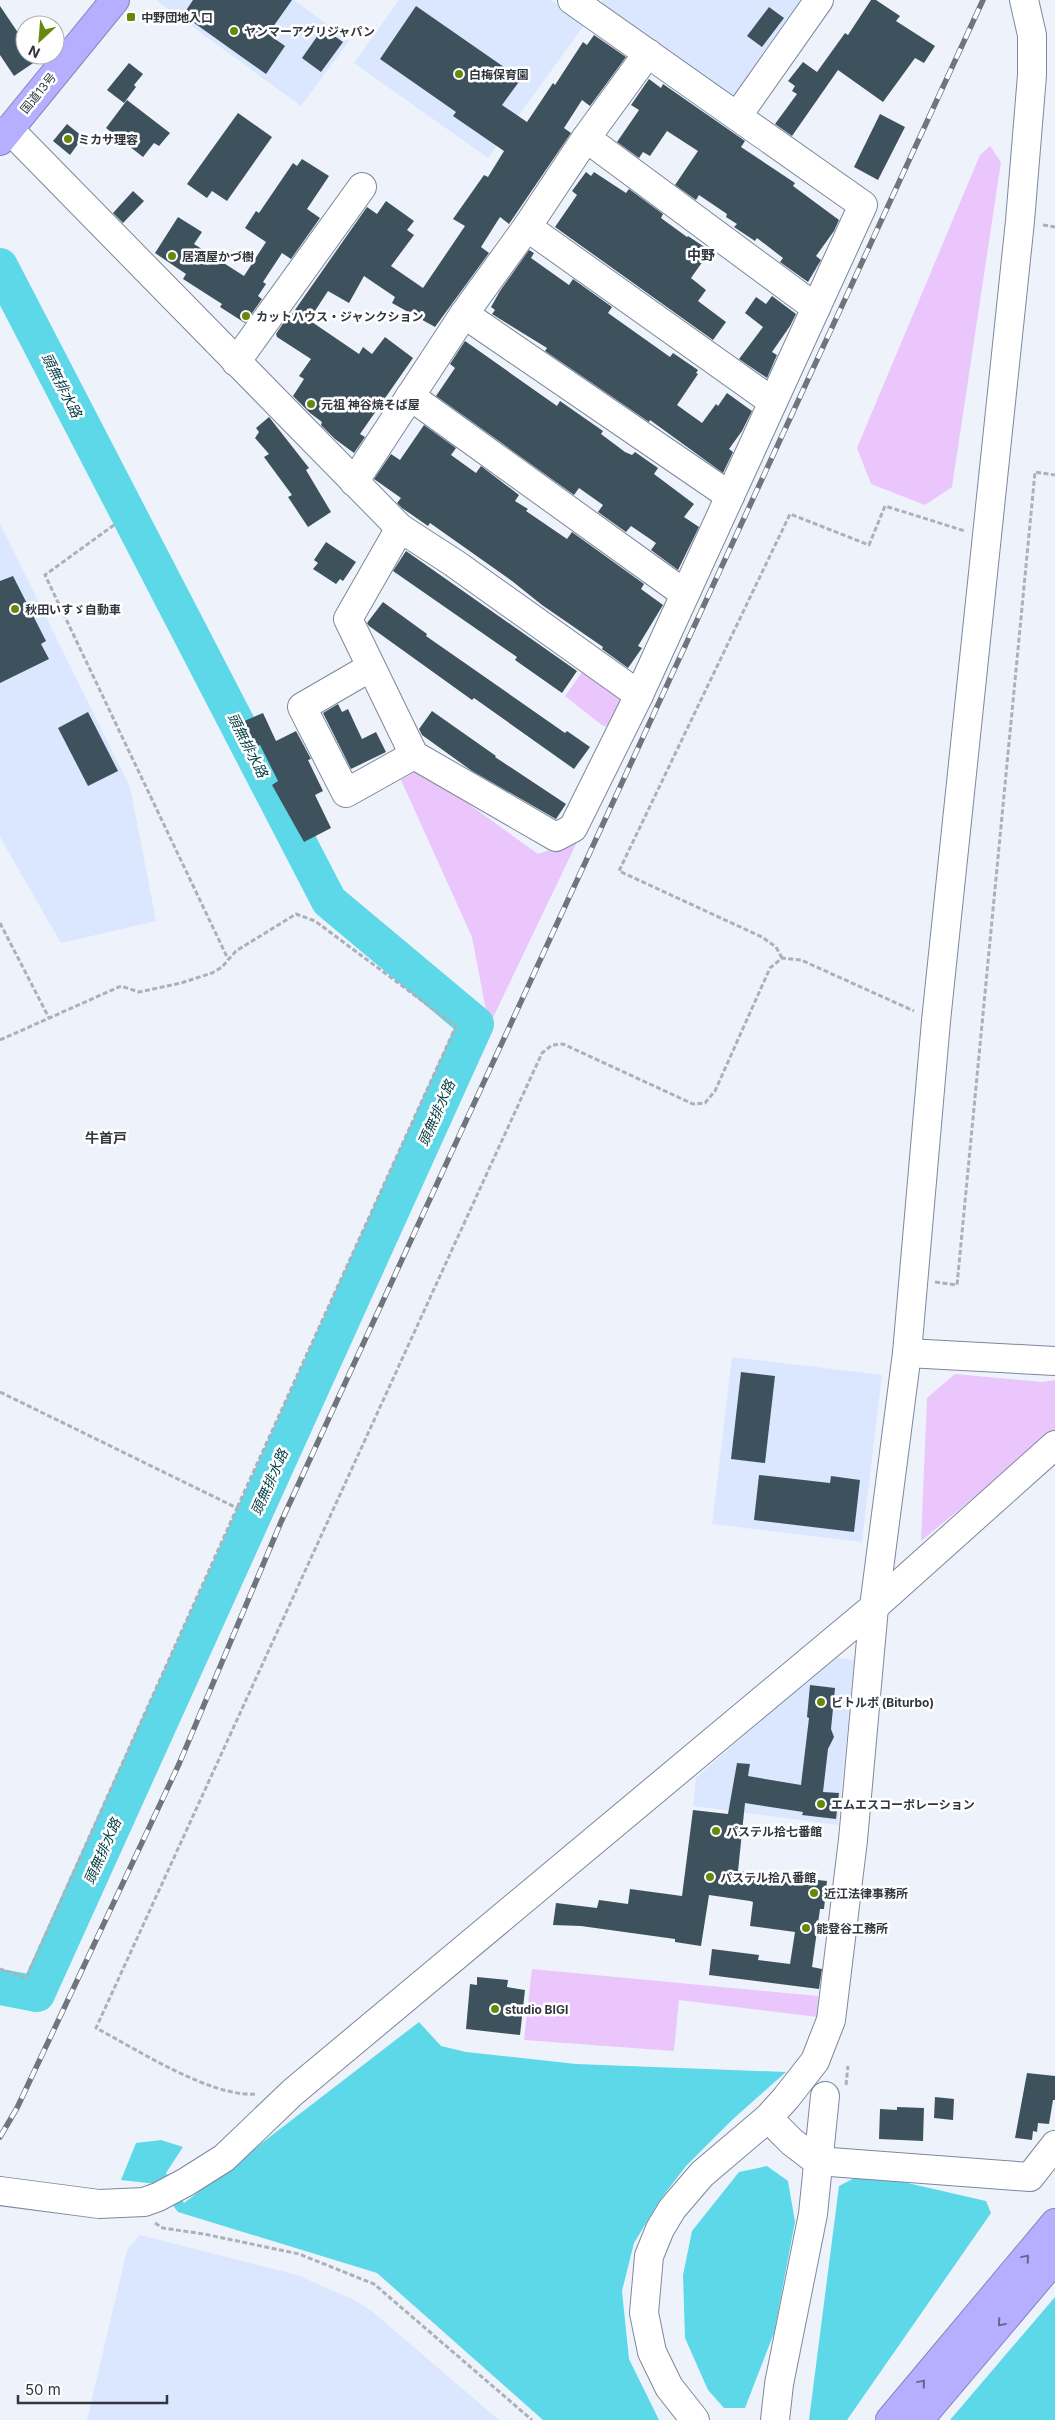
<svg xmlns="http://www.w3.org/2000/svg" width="1055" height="2420" font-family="Inter,'Noto Sans JP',sans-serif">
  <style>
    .built { fill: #dae7fe }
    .green { fill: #ebc6fc }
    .water { fill: #5dd8e8 }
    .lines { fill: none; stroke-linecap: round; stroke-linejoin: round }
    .river { stroke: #5dd8e8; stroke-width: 36 }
    .building { fill: #3e525e }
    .minor-casing { stroke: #7c889b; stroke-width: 30 }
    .highway-casing { stroke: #8884bb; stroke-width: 30 }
    .path { stroke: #acb1b9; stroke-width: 3; stroke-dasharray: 5 2.5; stroke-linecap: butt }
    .minor { stroke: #fff; stroke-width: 28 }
    .highway { stroke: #b6aefe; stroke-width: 28 }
    .rail-casing { stroke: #70757d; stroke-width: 5.5 }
    .rail { stroke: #fff; stroke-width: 4; stroke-dasharray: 11; stroke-linecap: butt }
    .oneway { stroke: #67678b }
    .poi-dot { fill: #67890b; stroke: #fff; stroke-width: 2 }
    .labels { text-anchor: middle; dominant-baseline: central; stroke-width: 5; stroke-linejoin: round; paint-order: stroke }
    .poi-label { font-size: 12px; font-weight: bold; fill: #32373f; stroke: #fff; text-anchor: start }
    .street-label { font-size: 12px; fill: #32373f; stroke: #fff }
    .neighbourhood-label { font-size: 14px; font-weight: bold; fill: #32373f; stroke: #fff }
    .water-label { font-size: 14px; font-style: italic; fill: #003b42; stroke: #fff }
  </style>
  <rect width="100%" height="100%" fill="#eef3fb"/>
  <g class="built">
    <polygon points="156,0 294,0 349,41 301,106"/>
    <polygon points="399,0 551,0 585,24 488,158 354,63"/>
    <polygon points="603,0 804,0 734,99 598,8"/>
    <polygon points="0,524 130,787 156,921 61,943 0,837"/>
    <polygon points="732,1357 882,1375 862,1542 712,1524"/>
    <polygon points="832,1657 854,1660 838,1825 693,1806 696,1778"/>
    <polygon points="140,2235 297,2275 354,2300 373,2312 499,2420 87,2420 127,2250"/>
  </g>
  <g class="green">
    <polygon points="990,146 1001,162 952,487 925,505 871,484 857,448 980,155"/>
    <polygon points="588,664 623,696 610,726 603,726 565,696"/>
    <polygon points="420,769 538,854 578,840 489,1026 472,937 401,780"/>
    <polygon points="955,1374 1043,1382 1055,1380 1055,1431 921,1541 927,1398"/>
    <polygon points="532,1969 818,1996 817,2017 679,2000 674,2051 524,2040"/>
  </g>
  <g class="water">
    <polygon points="419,2022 441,2046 466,2052 576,2064 786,2072 732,2120 686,2166 660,2200 634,2243 622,2291 629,2359 659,2420 543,2420 377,2273 178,2212 156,2184 121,2180 136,2143 161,2140 183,2147 166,2173 184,2203"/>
    <polygon points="767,2166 788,2181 795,2222 774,2333 745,2408 724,2408 708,2390 685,2338 683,2275 692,2231 739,2172"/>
    <polygon points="864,2173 986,2201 991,2213 847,2420 809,2420 839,2186"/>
    <polygon points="1055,2297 1055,2420 950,2420"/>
  </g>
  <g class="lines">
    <polyline class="river" points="0,266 329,901 476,1024 37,1994 0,1987"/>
  </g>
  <g class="building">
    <polygon points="193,0 292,0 268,34 285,46 266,74 183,15"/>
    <polygon points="871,0 876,0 900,16 896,21 935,46 924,63 915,58 883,102 838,70 792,136 775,124 797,94 792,91 795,86 788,81 803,62 817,72 845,33 848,35"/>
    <polygon points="0,6 25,43 25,55 45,55 14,76 0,55"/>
    <polygon points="416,6 521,79 502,105 527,122 553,83 555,85 583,42 587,45 594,35 626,57 590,106 582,100 564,128 571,133 509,224 500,217 481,247 489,253 435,327 392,303 395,297 364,276 349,303 328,291 309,320 359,354 363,347 372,354 385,337 413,358 360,434 365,437 354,453 335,439 321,425 322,422 310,413 293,396 304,379 299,376 311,359 277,337 276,334 288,316 290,317 367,207 377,214 386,201 414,221 407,230 414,235 391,266 423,288 465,226 453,219 484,175 488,177 504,151 453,116 456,112 380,59"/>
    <polygon points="769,7 784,18 762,47 747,36"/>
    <polygon points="323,28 343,42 321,72 302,58"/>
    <polygon points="129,63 143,74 134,85 136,87 124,103 107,90"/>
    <polygon points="649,79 661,88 663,84 745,141 741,147 795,183 793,186 839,220 834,231 816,256 821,260 808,282 780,262 783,258 757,238 755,241 734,227 737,224 726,217 727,214 699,195 696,200 675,185 698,151 667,131 650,156 643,152 639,158 617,142 639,110 631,105"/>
    <polygon points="127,100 170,133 159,146 154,143 143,157 106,128"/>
    <polygon points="238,113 272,137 227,201 212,191 207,198 187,184"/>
    <polygon points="880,114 905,127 878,180 854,167"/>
    <polygon points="67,124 83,137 70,155 53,141"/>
    <polygon points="302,159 329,176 307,209 320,218 291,259 282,253 263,282 266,284 258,296 262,299 245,323 220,307 222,304 183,279 186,274 155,253 178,217 202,232 194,244 244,276 266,242 245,228 256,211 259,213 293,163 297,166"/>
    <polygon points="586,172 591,176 594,172 626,193 629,189 663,214 661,218 687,237 688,236 706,248 704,251 708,254 691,278 706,290 698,301 726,322 713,340 555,227 577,195 572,191"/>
    <polygon points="133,191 144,201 123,223 113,213"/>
    <polygon points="529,250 534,253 531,258 569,285 573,279 612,307 608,313 670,357 673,353 698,370 696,373 698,374 677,405 702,423 716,404 718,406 727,393 752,411 742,431 729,449 733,452 723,473 650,420 649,422 545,351 547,348 492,314 495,310 491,307 500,291"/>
    <polygon points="772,296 796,314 790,326 772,352 777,355 767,378 739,359 763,327 745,313 756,297 766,304"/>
    <polygon points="465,341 557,406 560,401 603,431 601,434 625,452 632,455 635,452 658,468 654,474 694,504 684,517 699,527 678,570 651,550 656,543 631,526 626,532 598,512 603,505 579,488 574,495 436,396 455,368 450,364"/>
    <polygon points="269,417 309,468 306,470 331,512 308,527 288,497 292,495 264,457 269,454 255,438 259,432 256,428"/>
    <polygon points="424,425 456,448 451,455 476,473 481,466 519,495 515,501 528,509 526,511 567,539 572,532 644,584 641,589 663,605 638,646 642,648 628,668 602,649 603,647 542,605 512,581 430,523 428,526 402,508 397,503 401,498 374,479 391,454 400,460"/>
    <polygon points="326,542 356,562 343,581 340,579 336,584 313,569 318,563 314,560"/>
    <polygon points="406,551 577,671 562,693 515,660 517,657 393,571"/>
    <polygon points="13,576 46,641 41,644 49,659 0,683 0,581"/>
    <polygon points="383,602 427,634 426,636 565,733 567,731 590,747 574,769 474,698 472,700 369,626 367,623"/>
    <polygon points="338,704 342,712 348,709 362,739 376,732 386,752 351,769 323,713"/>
    <polygon points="432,711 496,756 495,757 566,804 556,819 472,771 422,735 419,729"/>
    <polygon points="88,712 118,771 88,786 58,728"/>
    <polygon points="263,713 276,741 296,731 311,759 308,760 323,791 315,795 331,828 304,842 272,785 278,781 260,745 254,748 242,722"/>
    <polygon points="741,1372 775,1376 765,1463 731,1459"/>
    <polygon points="759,1475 830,1483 831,1476 860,1480 854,1532 754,1520"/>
    <polygon points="810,1685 835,1688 831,1729 834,1737 828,1749 823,1792 839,1793 836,1819 802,1815 803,1812 745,1803 738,1871 827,1881 824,1909 820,1909 812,1967 822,1969 819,1989 709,1975 712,1949 759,1955 758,1960 790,1964 795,1932 750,1926 753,1902 750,1901 709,1895 701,1946 675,1942 675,1939 581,1926 553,1925 556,1903 597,1908 599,1900 628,1904 630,1889 682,1896 693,1810 728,1814 737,1763 750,1764 748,1776 801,1785 809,1718 807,1717"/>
    <polygon points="477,1977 508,1980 507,1987 525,1990 520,2035 466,2029 470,1984 477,1985"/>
    <polygon points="1027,2073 1055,2076 1055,2100 1053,2100 1049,2124 1038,2123 1037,2132 1033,2131 1032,2140 1015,2138"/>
    <polygon points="935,2097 954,2099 953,2120 934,2118"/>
    <polygon points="897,2107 924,2108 923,2141 879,2139 880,2109 897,2110"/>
  </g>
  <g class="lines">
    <defs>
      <g id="minor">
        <polyline points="738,115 819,0"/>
        <polyline points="9,129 400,528 454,563 639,695"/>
        <polyline points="586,138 816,308"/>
        <polyline points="527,227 773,402"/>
        <polyline points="464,314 730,496"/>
        <polyline points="236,362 362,187"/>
        <polyline points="410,396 685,594"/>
        <polyline points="354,482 464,314 527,227 586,138 648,53"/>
        <polyline points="400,528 348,619 414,755 556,837 573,828 639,695 863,205 572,0"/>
        <polyline points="371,667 302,707 346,793 414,755"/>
        <polyline points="907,1353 1055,1361"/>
        <polyline points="768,2118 792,2142 817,2161 1030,2177 1055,2145"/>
        <polyline points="0,2191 99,2204 144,2202 158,2197 186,2182 224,2158 293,2092 874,1607 1055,1445"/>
        <polyline points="695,2420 669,2387 652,2352 644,2313 649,2256 660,2229 672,2209 702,2174 768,2118 786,2098 815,2061 831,2020 853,1840 874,1607 907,1353 936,1021 1020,221 1032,75 1032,35 1024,0"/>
        <polyline points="775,2420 779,2384 813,2214 825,2096"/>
      </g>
      <g id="highway">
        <polyline points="0,141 115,0"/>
        <polyline points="890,2420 1055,2223"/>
        <polyline points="919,2420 1055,2259"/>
      </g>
    </defs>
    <use href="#minor" class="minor-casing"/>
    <use href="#highway" class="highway-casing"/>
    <g class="path">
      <polyline points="1043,225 1055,227"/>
      <polyline points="114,525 45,575 228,959"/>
      <polyline points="0,923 49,1018"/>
      <polyline points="782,958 776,947 762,937 619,871 790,514 869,545 885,506 965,531"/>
      <polyline points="0,1040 121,986 139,992 181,983 212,973 222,967 236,951 296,914 315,921 456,1026 237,1508"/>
      <polyline points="935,1282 957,1285 1035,472 1055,475"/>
      <polyline points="0,1392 237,1508 26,1978 0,1969"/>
      <polyline points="846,2085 848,2066"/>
      <path d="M255,2094C210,2097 138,2050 96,2028L542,1053L552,1045L563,1044L693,1104L705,1103L715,1091L770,968L782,958L801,960L914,1011"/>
      <polyline points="155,2223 163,2228 204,2234 299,2254 374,2284 532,2420"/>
    </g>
    <use href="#minor" class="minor"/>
    <use href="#highway" class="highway"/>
    <defs>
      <polyline id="rail" points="0,2137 17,2108 179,1764 281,1522 983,0"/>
    </defs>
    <use href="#rail" class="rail-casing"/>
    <use href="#rail" class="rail"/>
  </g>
  <defs><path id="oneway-chevron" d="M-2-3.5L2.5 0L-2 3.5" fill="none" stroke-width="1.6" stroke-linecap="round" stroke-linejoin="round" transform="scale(1.25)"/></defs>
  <g class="oneway">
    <use href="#oneway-chevron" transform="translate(1026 2258) rotate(-50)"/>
    <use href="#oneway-chevron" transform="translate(1001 2323) rotate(130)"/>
    <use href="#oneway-chevron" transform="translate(922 2383) rotate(-50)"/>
  </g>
  <g class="poi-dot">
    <rect x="126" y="12" width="10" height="10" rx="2.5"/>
    <circle cx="234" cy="31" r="5"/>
    <circle cx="459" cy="74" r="5"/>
    <circle cx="68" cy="139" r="5"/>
    <circle cx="172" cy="256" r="5"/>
    <circle cx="246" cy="316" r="5"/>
    <circle cx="311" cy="404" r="5"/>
    <circle cx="15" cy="609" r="5"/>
    <circle cx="821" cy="1702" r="5"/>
    <circle cx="821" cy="1804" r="5"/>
    <circle cx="716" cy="1831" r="5"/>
    <circle cx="710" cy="1877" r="5"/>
    <circle cx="814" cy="1893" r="5"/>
    <circle cx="806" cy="1928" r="5"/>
    <circle cx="495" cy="2009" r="5"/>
  </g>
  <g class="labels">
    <g class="poi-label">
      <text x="141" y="17">中野団地入口</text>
      <text x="244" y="31">ヤンマーアグリジャパン</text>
      <text x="469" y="74">白梅保育園</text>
      <text x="78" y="139">ミカサ理容</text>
      <text x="182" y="256">居酒屋かづ樹</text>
      <text x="256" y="316">カットハウス・ジャンクション</text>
      <text x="321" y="404">元祖 神谷焼そば屋</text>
      <text x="25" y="609">秋田いすゞ自動車</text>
      <text x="831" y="1702">ビトルボ (Biturbo)</text>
      <text x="831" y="1804">エムエスコーポレーション</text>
      <text x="726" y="1831">パステル拾七番館</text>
      <text x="720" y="1877">パステル拾八番館</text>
      <text x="824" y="1893">近江法律事務所</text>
      <text x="816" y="1928">能登谷工務所</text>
      <text x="505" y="2009">studio BIGI</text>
    </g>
    <g class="street-label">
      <text transform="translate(38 93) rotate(-51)">国道13号</text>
    </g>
    <g class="neighbourhood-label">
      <text x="701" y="254">中野</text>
      <text x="106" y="1137">牛首戸</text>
    </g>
    <g class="water-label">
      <text transform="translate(62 385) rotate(63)">頭無排水路</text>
      <text transform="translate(248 745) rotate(63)">頭無排水路</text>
      <text transform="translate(436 1113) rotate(-66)">頭無排水路</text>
      <text transform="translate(269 1482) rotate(-66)">頭無排水路</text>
      <text transform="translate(102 1851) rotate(-66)">頭無排水路</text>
    </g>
  </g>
  <g transform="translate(40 40) rotate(206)"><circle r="24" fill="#ffffff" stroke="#adafb2"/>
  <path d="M0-4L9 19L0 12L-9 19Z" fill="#67890b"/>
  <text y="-8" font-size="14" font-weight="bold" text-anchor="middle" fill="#32373f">N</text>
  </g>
  <path d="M18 2395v8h149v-8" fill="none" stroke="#32373f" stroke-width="2.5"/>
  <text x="25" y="2395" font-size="15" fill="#32373f" stroke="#ffffff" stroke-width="4" paint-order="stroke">50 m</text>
</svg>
